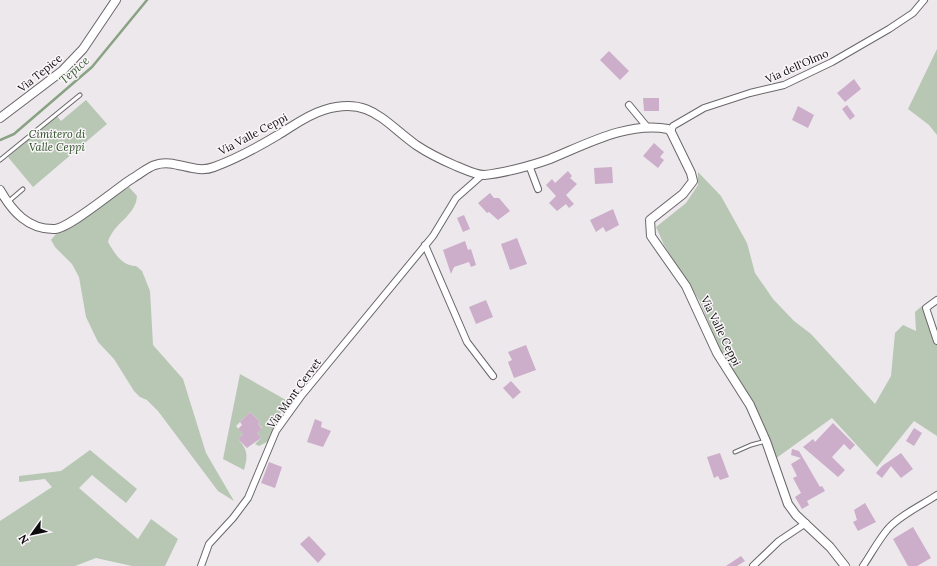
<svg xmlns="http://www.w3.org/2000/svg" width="937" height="566" font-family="Lora,serif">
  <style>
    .green { fill: #b7c7b4 }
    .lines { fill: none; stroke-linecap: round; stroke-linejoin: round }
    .stream { stroke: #89a284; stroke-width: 2.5 }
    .building { fill: #ccaeca }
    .service-casing { stroke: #6a6669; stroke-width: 5 }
    .minor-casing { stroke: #6a6669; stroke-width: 8 }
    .tertiary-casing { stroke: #6a6669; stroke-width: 10 }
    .service { stroke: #fff; stroke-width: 3 }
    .minor { stroke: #fff; stroke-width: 6 }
    .tertiary { stroke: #fff; stroke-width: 8 }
    .labels { text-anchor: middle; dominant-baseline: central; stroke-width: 3; stroke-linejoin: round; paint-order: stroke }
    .street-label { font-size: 11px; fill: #0d0c0d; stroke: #faf6f9 }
    .park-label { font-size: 11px; font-style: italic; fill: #274b20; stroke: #faf6f9 }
    .water-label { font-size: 12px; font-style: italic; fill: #33592d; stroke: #faf6f9 }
  </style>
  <rect width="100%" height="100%" fill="#ede8ec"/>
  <g class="green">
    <polygon points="937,49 937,135 929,125 908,109"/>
    <polygon points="86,100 107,124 33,187 8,157 57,116 61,121"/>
    <polygon points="698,172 721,196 747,243 755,273 773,299 794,321 811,334 875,404 891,376 895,333 903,325 916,331 915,312 923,305 933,340 937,345 937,436 914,421 877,467 832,418 775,459 721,352 699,300 664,245 656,227 686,203 698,185"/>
    <path d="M128,186L137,196C136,216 113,223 108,242C115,254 122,266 136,266L142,271L150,291L153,345L183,379L206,453L234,501L218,491L158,411L147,400L140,397L134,391L114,359L98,342L86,317L79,277L72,264L55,247L51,240L56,234L63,232Z"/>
    <path d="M240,374L286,400L269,441L259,446L255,444L261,438L257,433L262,428L258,424L260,422L250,412L236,426L243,434L238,439C248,450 248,456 244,470L223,459Z"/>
    <polygon points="90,450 137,489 126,503 92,475 79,488 138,539 151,519 178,539 165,566 132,566 96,558 75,566 0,566 0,521 52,487 45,479 19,482 19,476 61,471"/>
  </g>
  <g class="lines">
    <polyline class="stream" points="0,140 14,134 92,67 147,0"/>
  </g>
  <g class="building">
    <polygon points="609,51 629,71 620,80 600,60"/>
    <polygon points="854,79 861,89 845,102 837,93"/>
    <polygon points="643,98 659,98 659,111 644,111"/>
    <polygon points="847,105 855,116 850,120 842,109"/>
    <polygon points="798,106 814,115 808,128 792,120"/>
    <polygon points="654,143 664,152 660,157 664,160 658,168 643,156"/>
    <polygon points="612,167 613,183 595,184 594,168"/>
    <polygon points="568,171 572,176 570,178 577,184 566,195 574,204 569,208 566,204 557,211 549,203 556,196 546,185 552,179 555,183"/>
    <polygon points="490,193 494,198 499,198 510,211 498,220 489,212 487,213 478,203"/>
    <polygon points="613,209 619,225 606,232 603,227 596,232 590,220"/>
    <polygon points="464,215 470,229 463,232 457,218"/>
    <polygon points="517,238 527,264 510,270 501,244"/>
    <polygon points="465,241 468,250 471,249 476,265 471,267 469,262 454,267 451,274 443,250"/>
    <polygon points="486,300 493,317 476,324 469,307"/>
    <polygon points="526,345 536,370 514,378 508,362 512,360 508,352"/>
    <polygon points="511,381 521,392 513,399 503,388"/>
    <polygon points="250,412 260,422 258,424 262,429 257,433 261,438 247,448 238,439 243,434 238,429 242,425 240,422"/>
    <polygon points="315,419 322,422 321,427 331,431 323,447 307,442"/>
    <polygon points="833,423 855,445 850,450 844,444 832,457 845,470 838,477 803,447 813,439 815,442"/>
    <polygon points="914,428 922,433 914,446 906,441"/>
    <polygon points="792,449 799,451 820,487 822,486 825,491 807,501 809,505 802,509 795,497 801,493 793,478 797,476 791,464 801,458 791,455"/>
    <polygon points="720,453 729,477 720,480 718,476 714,478 707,457"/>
    <polygon points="901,453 913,469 901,478 891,466 882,478 876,473 882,466"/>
    <polygon points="269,462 282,467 275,488 261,483"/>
    <polygon points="865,503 876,522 858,531 853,522 857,520 854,510"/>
    <polygon points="913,527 931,558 917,566 908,566 893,539"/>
    <polygon points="309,536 326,554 318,563 300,544"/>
    <polygon points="741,556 745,561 737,566 726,566"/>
  </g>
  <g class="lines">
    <defs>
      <g id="service">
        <polyline points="0,160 80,95"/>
        <polyline points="9,201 23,189"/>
        <polyline points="735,452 751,445 766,441"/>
      </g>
      <g id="minor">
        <polyline points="629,105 648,128"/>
        <polyline points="671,132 673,126 704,108 750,93 784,85 832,62 889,29 913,13 924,0"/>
        <polyline points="529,165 538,189"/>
        <polyline points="425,245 467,342 493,376"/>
        <polyline points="937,300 926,308 937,341"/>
        <polyline points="201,566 209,544 233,518 248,498 276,431 302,395 433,236 456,198 482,175"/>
        <polyline points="753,566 779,541 806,523"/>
        <path d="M863,566C871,554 878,541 887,530C897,517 922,505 937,495"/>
      </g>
      <g id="tertiary">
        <polyline points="0,118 62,71 83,49 116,0"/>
        <path d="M0,190C12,211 28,230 55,229C70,228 117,188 133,178C140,174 148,167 155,165C175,158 194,175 214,167C236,159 258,147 278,135C293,126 307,115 324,110C369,96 383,121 416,145C428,153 442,160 456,166C464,169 475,175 484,175C503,173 531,166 550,159C585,145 628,121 668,129L671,132L691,173L693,181L683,194L650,220L651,236L686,286L717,353L750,405L766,441L788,504L796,515L830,547L845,566"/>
      </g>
    </defs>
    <use href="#service" class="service-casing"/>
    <use href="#minor" class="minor-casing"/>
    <use href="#tertiary" class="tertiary-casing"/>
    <use href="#service" class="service"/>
    <use href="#minor" class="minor"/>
    <use href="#tertiary" class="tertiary"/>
  </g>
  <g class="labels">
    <g class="street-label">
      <text transform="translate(797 66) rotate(-24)">Via dell'Olmo</text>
      <text transform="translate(40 73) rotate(-39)">Via Tepice</text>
      <text transform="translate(253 134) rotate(-28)">Via Valle Ceppi</text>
      <text transform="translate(721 331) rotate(64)">Via Valle Ceppi</text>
      <text transform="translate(294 393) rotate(-54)">Via Mont Cervet</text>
    </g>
    <g class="park-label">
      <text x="57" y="134">Cimitero di<tspan x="57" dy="13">Valle Ceppi</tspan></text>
    </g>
    <g class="water-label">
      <text transform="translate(74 70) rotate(-42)">Tepice</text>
    </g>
  </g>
  <g transform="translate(32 534) rotate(237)" stroke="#faf6f9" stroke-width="3" paint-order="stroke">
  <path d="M0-3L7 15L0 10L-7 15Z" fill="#0d0c0d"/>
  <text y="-6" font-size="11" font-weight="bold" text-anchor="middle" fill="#0d0c0d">N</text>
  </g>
</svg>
